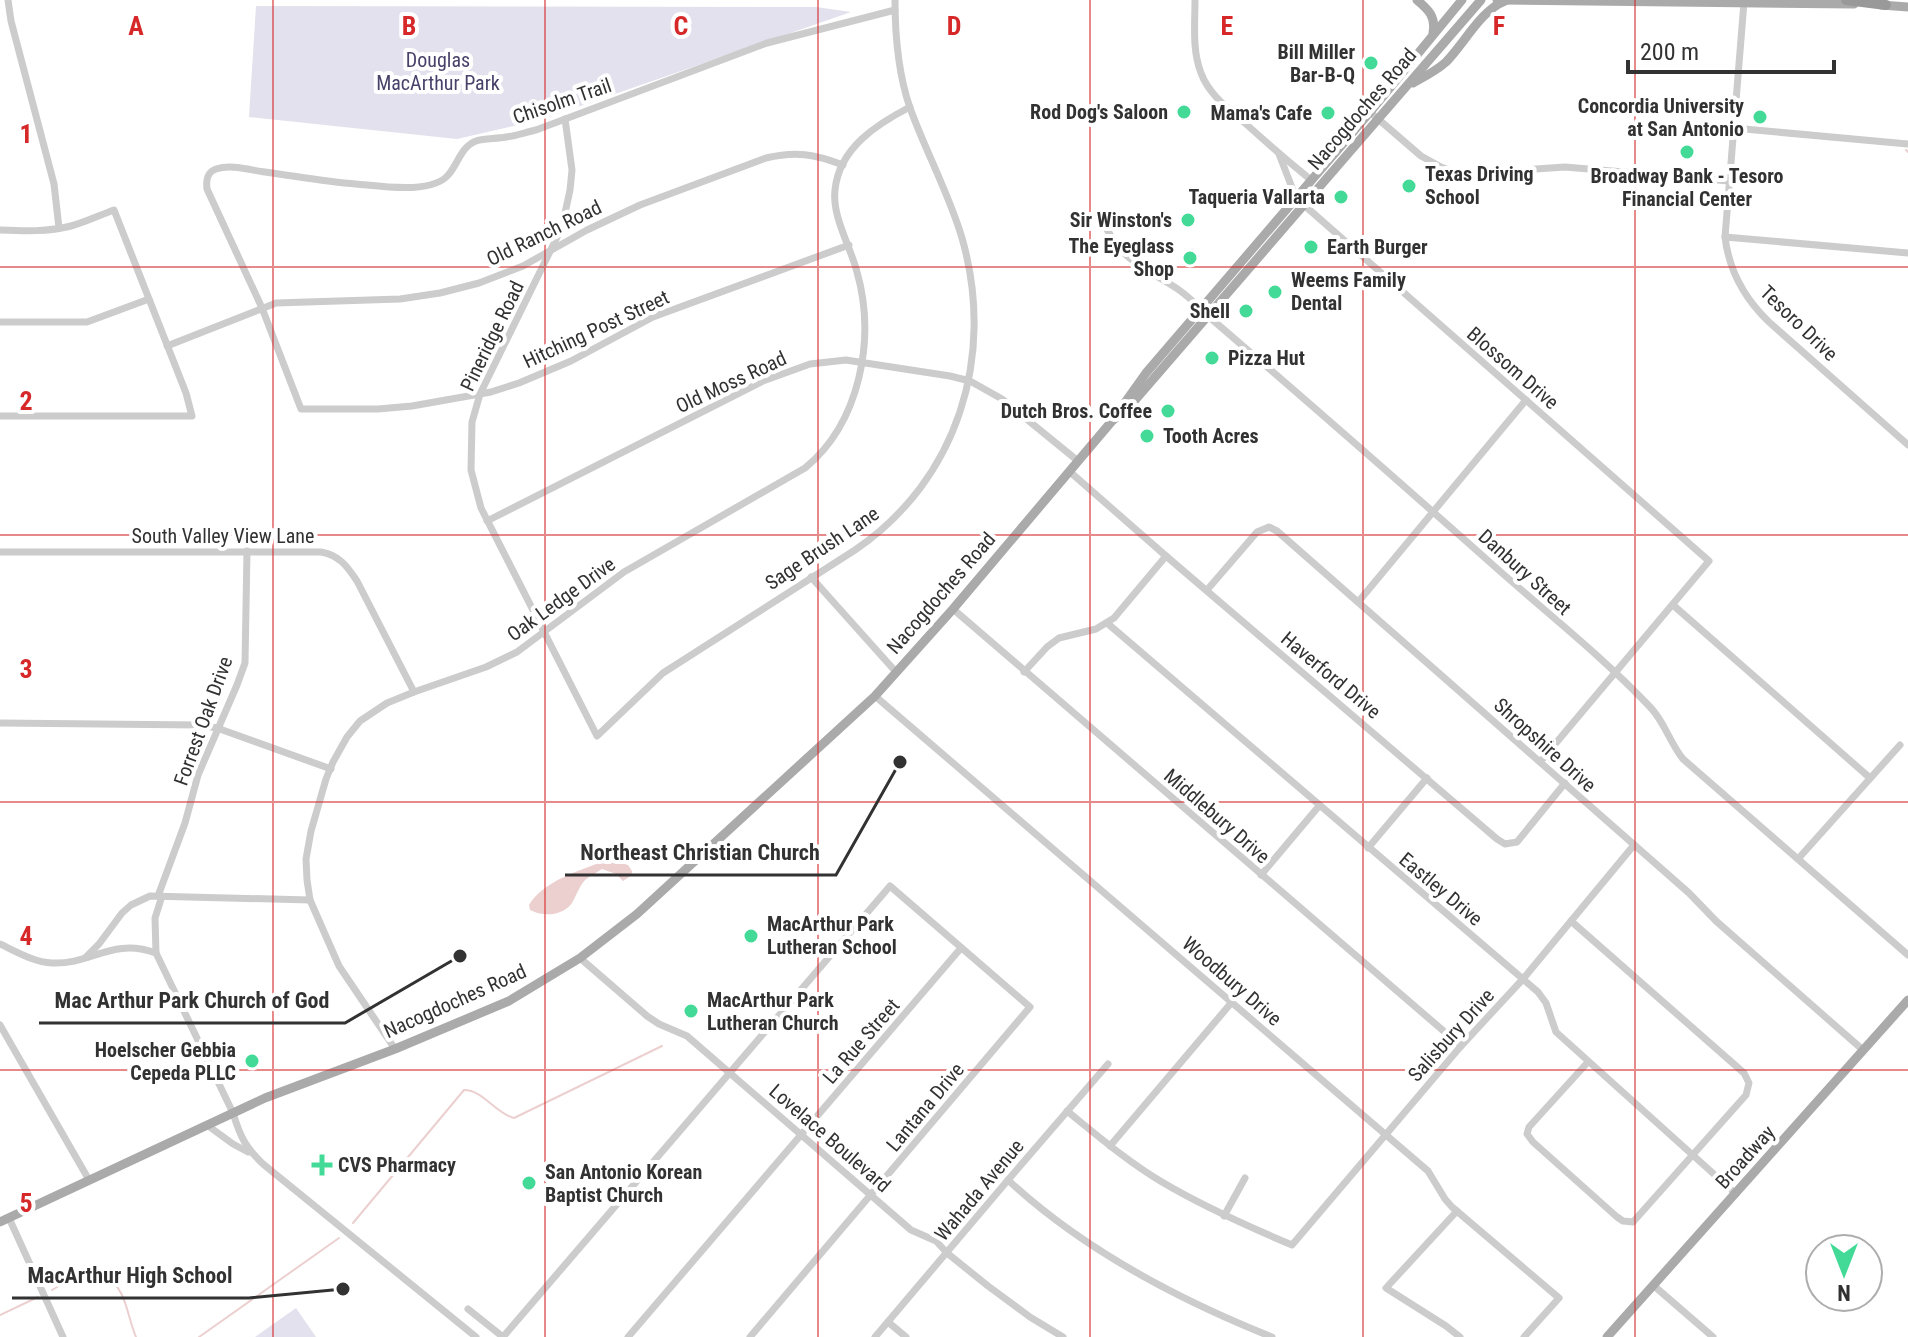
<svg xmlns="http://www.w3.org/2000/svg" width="1908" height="1337" font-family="'Roboto Condensed',sans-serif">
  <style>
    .green { fill: #e2e1ed }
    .water { fill: #ebd0cf }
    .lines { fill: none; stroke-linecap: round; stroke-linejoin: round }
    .stream { stroke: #ebd0cf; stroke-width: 2 }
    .minor { stroke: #ccc; stroke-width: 7 }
    .major { stroke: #aaa; stroke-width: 9 }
    .highway { stroke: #999; stroke-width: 10 }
    .grid { fill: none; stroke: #d62828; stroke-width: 2; stroke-opacity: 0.55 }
    .poi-dot { fill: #43d997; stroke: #fff; stroke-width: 3 }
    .labels { text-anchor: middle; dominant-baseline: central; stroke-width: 8; stroke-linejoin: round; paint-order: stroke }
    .poi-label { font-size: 20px; font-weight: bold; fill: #323232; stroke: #fff; text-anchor: end }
    .park-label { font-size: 20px; fill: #48426b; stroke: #fff }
    .street-label { font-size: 20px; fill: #323232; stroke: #fff }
    .grid-label { font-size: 26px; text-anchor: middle; font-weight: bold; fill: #d62828; stroke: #fff; stroke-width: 8; stroke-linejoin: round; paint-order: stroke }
    .leader { fill: none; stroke: #323232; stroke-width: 3 }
    .callout-dot { fill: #323232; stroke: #fff; stroke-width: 3 }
    .callout-label { font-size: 22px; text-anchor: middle; font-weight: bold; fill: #323232; stroke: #fff; stroke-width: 8; stroke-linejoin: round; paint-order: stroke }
  </style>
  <rect width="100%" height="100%" fill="#fff"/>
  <g class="green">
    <polygon points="256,6 816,7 851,12 540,120 457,139 249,117"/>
    <polygon points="296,1308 316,1337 255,1337"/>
  </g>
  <path class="water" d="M612,860L628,865L632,871V875L623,881L616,874L602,869C597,872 590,876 585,880C579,887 576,896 572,903C563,916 543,917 530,910L529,905C543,881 579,871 604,861Z"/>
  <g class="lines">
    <g class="stream">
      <polyline points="1906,150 1908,152"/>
      <path d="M353,1223L464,1090C483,1090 495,1113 514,1118L662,1046"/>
      <path d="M52,1290C77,1275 104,1260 122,1295C128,1308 130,1323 136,1337"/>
      <polyline points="0,1315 38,1297"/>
      <polyline points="199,1337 339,1238"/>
    </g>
    <g class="minor">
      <polyline points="8,0 11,21 54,184 59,228"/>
      <path d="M1195,0C1195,24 1192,50 1201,73C1209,95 1229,109 1246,124C1267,143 1289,162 1311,180"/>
      <path d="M1744,2L1725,237C1729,271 1745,299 1769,322L1908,445"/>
      <polyline points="1370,112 1421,156 1441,167 1460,174 1491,176 1536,169 1565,167 1729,181"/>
      <path d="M565,119L572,170L570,190L562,227L480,394L472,422L471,470L481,508L597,736L663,673L855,550C958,480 996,356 962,238C949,194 926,152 910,108C898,73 895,37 895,0"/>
      <polyline points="1733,128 1908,144"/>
      <polyline points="1279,154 1296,198 1709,561 1540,762"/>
      <path d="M1106,228C1112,238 1118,247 1126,255C1150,277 1177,282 1200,309C1301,396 1402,484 1502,573C1552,617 1605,659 1651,708C1665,723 1670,743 1683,759L1908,955"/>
      <path d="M0,230C24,231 48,232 71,226C86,222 100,215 114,210L186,393L192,416H0"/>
      <polyline points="1725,237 1908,253"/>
      <path d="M849,245L653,317L571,361L519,383L491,392L412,406L378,409H301L262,308L207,189C206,180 207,172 216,169C231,164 250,170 265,172C295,176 325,182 356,184C380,186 433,195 449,174C458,163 462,146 476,141C485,138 496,139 506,137C516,136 526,132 536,130L767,43L895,10"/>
      <polyline points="0,322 87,322 149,299"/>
      <path d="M167,346L276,303L400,299L440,293L479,283L523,266L587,230L640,205L766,158C796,151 814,154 843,165"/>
      <polyline points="1069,471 1166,556 1497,839 1505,844 1517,842 1565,783"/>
      <polyline points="487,521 763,381 810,364 846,360 950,376 970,381 1002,399 1078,461"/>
      <path d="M0,552H321C339,555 347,566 357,581L414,692"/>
      <polyline points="811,577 896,672"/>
      <polyline points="1207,590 1257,532 1269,527 1277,531 1689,893 1716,921 1863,1050"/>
      <polyline points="1359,601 1526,400"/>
      <polyline points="1673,605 1870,778"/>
      <polyline points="953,609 1461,1046"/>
      <polyline points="1107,623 1538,992 1546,1003 1556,1032 1736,1194"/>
      <polyline points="1024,672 1047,647 1059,638 1096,629 1114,618 1166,556"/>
      <polyline points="875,696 1428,1171 1445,1199 1452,1207 1559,1298 1524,1337"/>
      <polyline points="0,723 199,725 217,728 331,769"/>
      <polyline points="1368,848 1427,778"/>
      <polyline points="1798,859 1900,745"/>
      <polyline points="1261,875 1319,806"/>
      <polyline points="158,896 185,823 198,775 237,685 245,663 247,551"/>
      <path d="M162,896L155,918L156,953L233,1113C240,1136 245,1147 263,1164L476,1337"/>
      <polyline points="1571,921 1744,1073 1749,1083 1746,1095 1633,1222 1623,1221 1617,1217 1533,1142 1527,1134 1529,1127 1588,1062"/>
      <path d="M0,944C17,952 34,962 52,963C91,965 112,937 156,953"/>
      <polyline points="86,957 99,944 122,913 131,905 150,896 310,900"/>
      <polyline points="580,958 647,1016 659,1024 687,1036 911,1230 936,1241 947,1253 988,1286 1030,1317 1063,1337"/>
      <polyline points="0,1025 89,1180"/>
      <path d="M395,1049L339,966L310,900L307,880L306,859L311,831L326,779L333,762L347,737L360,721L387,703L414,692L486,667L517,652L624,572L805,468C860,423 876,339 857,272C850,245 832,217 835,190C839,148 877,124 910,107"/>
      <path d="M1067,1111C1098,1136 1128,1162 1162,1182C1204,1207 1247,1226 1292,1245L1461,1046L1523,979L1634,845"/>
      <polyline points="207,1125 233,1144 248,1152"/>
      <polyline points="1110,1146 1232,1002"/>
      <path d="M1008,1180C1083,1250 1177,1299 1272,1337"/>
      <polyline points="1457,1211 1386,1288 1446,1326 1460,1337"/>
      <polyline points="1224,1216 1245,1178"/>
      <polyline points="9,1218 63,1337"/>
      <polyline points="1653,1285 1713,1337"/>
      <polyline points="468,1309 503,1337"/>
      <polyline points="888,1322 906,1337"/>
      <polyline points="503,1337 890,886 1030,1007 750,1337"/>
      <polyline points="628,1337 961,948"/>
      <polyline points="875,1337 1008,1180 1108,1064"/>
    </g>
    <g class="major">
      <path d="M1417,0C1429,10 1436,17 1433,33"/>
      <polyline points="1497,0 1854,4"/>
      <polyline points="1881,5 1908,7"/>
      <path d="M1413,83C1424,77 1436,71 1446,62C1464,44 1481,10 1505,1"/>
      <polyline points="1116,415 1146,373 1370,112 1462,0"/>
      <polyline points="0,1222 265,1098 395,1049 509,1001 580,958 637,914 875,696 953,609 1101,434 1112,421 1129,407 1481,0"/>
      <polyline points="1607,1337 1908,1000"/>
    </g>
    <polyline class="highway" points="1846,0 1886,5"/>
  </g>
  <path class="grid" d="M273,0V1337M545,0V1337M818,0V1337M1090,0V1337M1363,0V1337M1635,0V1337M0,267H1908M0,535H1908M0,802H1908M0,1070H1908"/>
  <g class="poi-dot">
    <circle cx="1371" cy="63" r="8"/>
    <circle cx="1184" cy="112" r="8"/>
    <circle cx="1328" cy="113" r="8"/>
    <circle cx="1760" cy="117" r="8"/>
    <circle cx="1687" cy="152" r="8"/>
    <circle cx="1409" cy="186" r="8"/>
    <circle cx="1341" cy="197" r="8"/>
    <circle cx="1188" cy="220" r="8"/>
    <circle cx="1311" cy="247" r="8"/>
    <circle cx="1190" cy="258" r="8"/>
    <circle cx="1275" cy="292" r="8"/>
    <circle cx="1246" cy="311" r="8"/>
    <circle cx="1212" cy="358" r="8"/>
    <circle cx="1168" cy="411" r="8"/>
    <circle cx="1147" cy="436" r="8"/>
    <circle cx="751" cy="936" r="8"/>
    <circle cx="691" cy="1011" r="8"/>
    <circle cx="252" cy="1061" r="8"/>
    <path d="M318 1153h8v8h8v8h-8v8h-8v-8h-8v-8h8z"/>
    <circle cx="529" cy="1183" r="8"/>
  </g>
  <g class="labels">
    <g class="poi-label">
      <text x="1355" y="52">Bill Miller<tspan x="1355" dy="23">Bar-B-Q</tspan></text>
      <text x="1744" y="106">Concordia University<tspan x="1744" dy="23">at San Antonio</tspan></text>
      <text x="1168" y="112">Rod Dog's Saloon</text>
      <text x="1312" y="113">Mama's Cafe</text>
      <text x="1425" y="174" text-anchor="start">Texas Driving<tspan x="1425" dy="23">School</tspan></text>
      <text x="1687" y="176" text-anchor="middle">Broadway Bank - Tesoro<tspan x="1687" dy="23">Financial Center</tspan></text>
      <text x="1325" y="197">Taqueria Vallarta</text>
      <text x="1172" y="220">Sir Winston's</text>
      <text x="1174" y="246">The Eyeglass<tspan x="1174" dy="23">Shop</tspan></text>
      <text x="1327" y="247" text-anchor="start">Earth Burger</text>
      <text x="1291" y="280" text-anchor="start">Weems Family<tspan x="1291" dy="23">Dental</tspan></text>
      <text x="1230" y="311">Shell</text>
      <text x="1228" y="358" text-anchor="start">Pizza Hut</text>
      <text x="1152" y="411">Dutch Bros. Coffee</text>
      <text x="1163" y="436" text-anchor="start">Tooth Acres</text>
      <text x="767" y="924" text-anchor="start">MacArthur Park<tspan x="767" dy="23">Lutheran School</tspan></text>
      <text x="707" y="1000" text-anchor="start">MacArthur Park<tspan x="707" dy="23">Lutheran Church</tspan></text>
      <text x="236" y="1050">Hoelscher Gebbia<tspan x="236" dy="23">Cepeda PLLC</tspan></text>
      <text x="338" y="1165" text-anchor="start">CVS Pharmacy</text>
      <text x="545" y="1172" text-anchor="start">San Antonio Korean<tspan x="545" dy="23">Baptist Church</tspan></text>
    </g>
    <g class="park-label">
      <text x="438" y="60">Douglas<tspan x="438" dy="23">MacArthur Park</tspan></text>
    </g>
    <g class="street-label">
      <text transform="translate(562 101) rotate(-19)">Chisolm Trail</text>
      <text transform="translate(1362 109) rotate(-49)">Nacogdoches Road</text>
      <text transform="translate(544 233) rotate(-26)">Old Ranch Road</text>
      <text transform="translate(1799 323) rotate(44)">Tesoro Drive</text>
      <text transform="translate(596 329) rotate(-25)">Hitching Post Street</text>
      <text transform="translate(492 336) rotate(-64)">Pineridge Road</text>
      <text transform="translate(1513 368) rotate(41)">Blossom Drive</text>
      <text transform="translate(731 382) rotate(-25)">Old Moss Road</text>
      <text x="223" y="536">South Valley View Lane</text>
      <text transform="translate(822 548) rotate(-34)">Sage Brush Lane</text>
      <text transform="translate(1525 572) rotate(42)">Danbury Street</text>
      <text transform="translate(941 593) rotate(-49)">Nacogdoches Road</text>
      <text transform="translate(561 599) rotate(-36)">Oak Ledge Drive</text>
      <text transform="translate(1331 675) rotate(40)">Haverford Drive</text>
      <text transform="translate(203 721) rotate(-70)">Forrest Oak Drive</text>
      <text transform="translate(1545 745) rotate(42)">Shropshire Drive</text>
      <text transform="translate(1217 816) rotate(41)">Middlebury Drive</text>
      <text transform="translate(1441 889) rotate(40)">Eastley Drive</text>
      <text transform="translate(1232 981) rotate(41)">Woodbury Drive</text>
      <text transform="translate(455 1001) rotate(-24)">Nacogdoches Road</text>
      <text transform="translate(1451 1035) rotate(-48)">Salisbury Drive</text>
      <text transform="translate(861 1041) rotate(-49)">La Rue Street</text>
      <text transform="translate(925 1107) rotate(-50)">Lantana Drive</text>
      <text transform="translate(830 1138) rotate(41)">Lovelace Boulevard</text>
      <text transform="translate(1745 1157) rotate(-48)">Broadway</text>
      <text transform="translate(979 1190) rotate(-50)">Wahada Avenue</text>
    </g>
  </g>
  <g class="grid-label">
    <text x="136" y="35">A</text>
    <text x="409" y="35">B</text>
    <text x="681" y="35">C</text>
    <text x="954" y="35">D</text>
    <text x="1227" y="35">E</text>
    <text x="1499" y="35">F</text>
    <text x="26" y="143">1</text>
    <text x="26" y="410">2</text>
    <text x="26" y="678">3</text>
    <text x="26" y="945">4</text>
    <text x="26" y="1212">5</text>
  </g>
  <path class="leader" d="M900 762L836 875H565M460 956L345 1023H39M343 1289L249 1298H12"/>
  <g class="callout-dot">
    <circle cx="900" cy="762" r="8"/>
    <circle cx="460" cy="956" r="8"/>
    <circle cx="343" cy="1289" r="8"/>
  </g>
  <g class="callout-label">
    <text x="700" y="860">Northeast Christian Church</text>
    <text x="192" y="1008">Mac Arthur Park Church of God</text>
    <text x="130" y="1283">MacArthur High School</text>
  </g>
  <g transform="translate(1844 1273) rotate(180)"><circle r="38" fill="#ffffff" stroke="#adadad" stroke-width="2"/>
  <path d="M0-6L14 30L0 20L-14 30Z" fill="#43d997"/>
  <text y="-12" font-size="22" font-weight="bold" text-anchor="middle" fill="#323232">N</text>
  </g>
  <path d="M1628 60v12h206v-12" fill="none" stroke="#323232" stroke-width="4"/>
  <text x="1640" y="60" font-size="24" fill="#323232" stroke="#ffffff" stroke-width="6" paint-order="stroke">200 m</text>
</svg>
